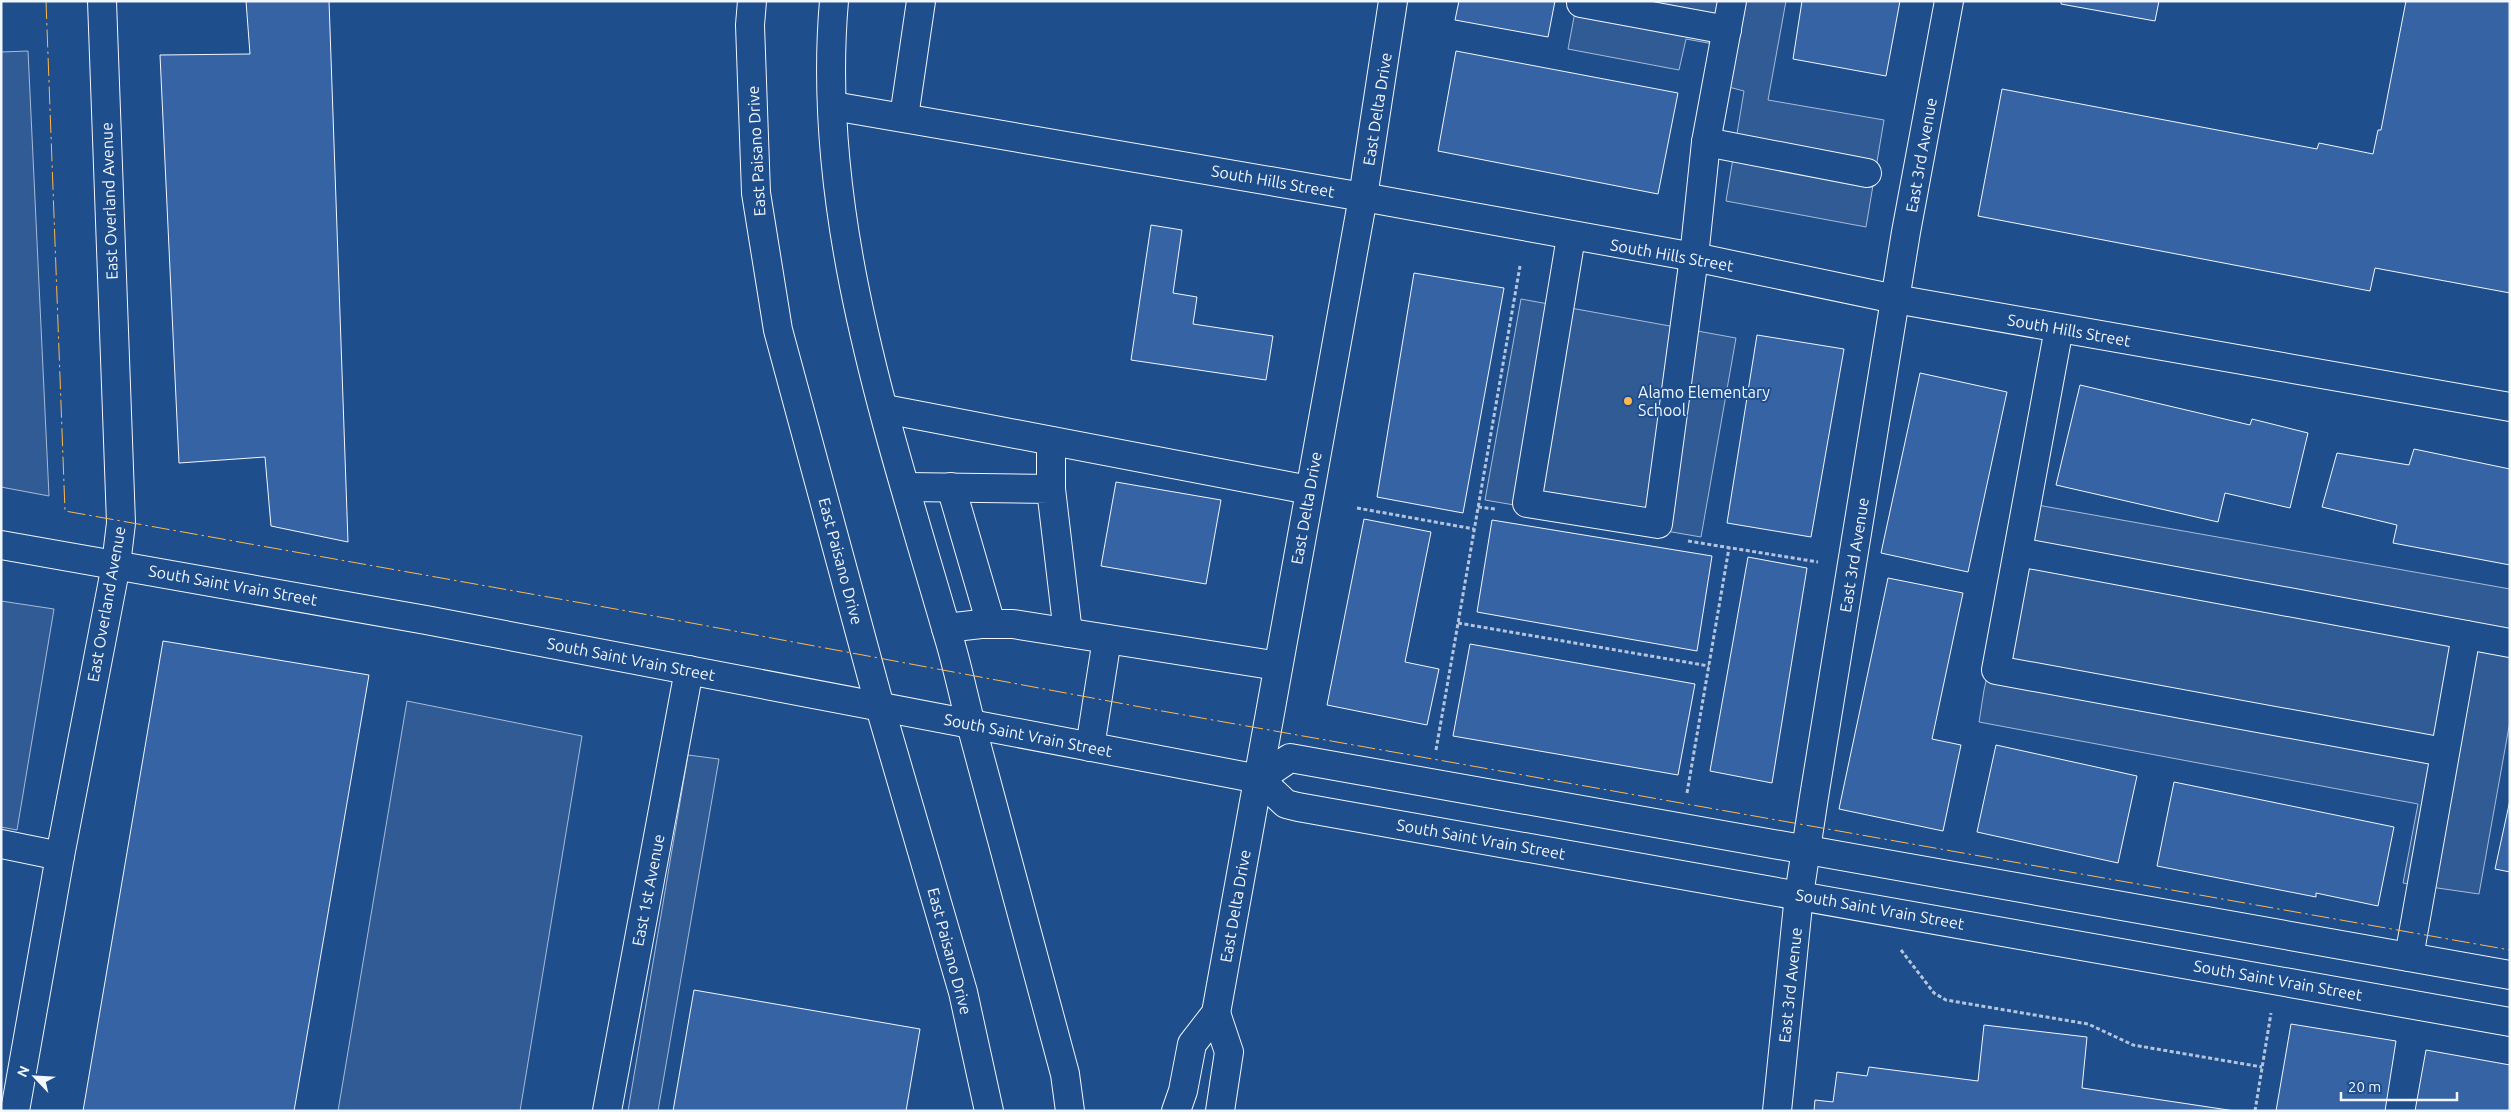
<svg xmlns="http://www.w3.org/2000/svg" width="2511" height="1112" font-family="Ubuntu,sans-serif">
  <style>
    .pitch { fill: #305b95; stroke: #a8bbd7 }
    .building { fill: #3563a3; stroke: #f2f6ff }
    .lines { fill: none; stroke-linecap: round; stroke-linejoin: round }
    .minor-casing { stroke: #f2f6ff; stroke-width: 30 }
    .major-casing { stroke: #f2f6ff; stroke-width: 30 }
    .path { stroke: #b3c4dc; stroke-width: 3; stroke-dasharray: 4 2.5; stroke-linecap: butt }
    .minor { stroke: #1f4e8c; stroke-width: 28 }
    .major { stroke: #1f4e8c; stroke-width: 28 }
    .power { stroke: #ffb74d; stroke-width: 1; stroke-dasharray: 18 4 2.5 4; stroke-linecap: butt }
    .poi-dot { fill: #ffb74d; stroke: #1f4e8c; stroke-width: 2 }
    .labels { text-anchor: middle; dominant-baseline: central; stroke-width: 4; stroke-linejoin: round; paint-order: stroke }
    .street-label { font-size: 16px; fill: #f2f6ff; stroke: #1f4e8c }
    .poi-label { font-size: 16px; fill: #f2f6ff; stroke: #1f4e8c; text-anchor: start }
  </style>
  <rect width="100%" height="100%" fill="#1f4e8c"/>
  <g class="pitch">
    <polygon points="1577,1 1786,1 1768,100 1884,120 1866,227 1726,201 1744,91 1713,83 1719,45 1686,39 1679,70 1568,49"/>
    <polygon points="28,51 49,496 1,487 1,52"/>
    <polygon points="1521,299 1736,338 1701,537 1485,500"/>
    <polygon points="2026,503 2510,589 2510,721 2479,894 2403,883 2418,804 1979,722 1984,690"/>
    <polygon points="1,601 54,609 17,830 1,827"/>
    <polygon points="407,701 582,736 520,1111 338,1111"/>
    <polygon points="688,755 719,759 658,1111 628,1111"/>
  </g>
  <g class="building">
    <polygon points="246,1 329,1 348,542 271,526 265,457 179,463 160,55 250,54"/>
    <polygon points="1459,1 1555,1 1548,37 1455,20"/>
    <polygon points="1802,1 1900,1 1886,76 1793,59"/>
    <polygon points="2061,1 2159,1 2155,21 2061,4"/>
    <polygon points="2406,1 2510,1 2510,293 2375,268 2370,291 1978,216 2002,89 2317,149 2319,143 2373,154 2378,130 2381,130"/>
    <polygon points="1456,51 1678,93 1658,194 1438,151"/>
    <polygon points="1151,225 1182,230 1173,293 1197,297 1193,324 1273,336 1266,380 1131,360"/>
    <polygon points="1414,273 1504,288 1463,513 1377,497"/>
    <polygon points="1757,335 1844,349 1811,537 1727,523"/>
    <polygon points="1920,373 2007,392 1968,572 1881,553"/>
    <polygon points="2080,385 2250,425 2252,419 2308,433 2290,508 2225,493 2218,522 2056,485"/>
    <polygon points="2414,449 2510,469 2510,565 2393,543 2397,525 2322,507 2337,453 2409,465"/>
    <polygon points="1116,482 1221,500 1206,584 1101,566"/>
    <polygon points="1364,519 1431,532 1405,662 1439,669 1427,725 1327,705"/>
    <polygon points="1492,520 1712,556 1697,651 1477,612"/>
    <polygon points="1748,557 1807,568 1772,783 1710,771"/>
    <polygon points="1888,578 1963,593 1932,739 1961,745 1943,831 1839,809"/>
    <polygon points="163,641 369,675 294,1111 83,1111"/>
    <polygon points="1470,644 1695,684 1678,775 1453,736"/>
    <polygon points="1996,745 2137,776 2118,863 1977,832"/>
    <polygon points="2174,782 2394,827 2378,906 2316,893 2316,897 2157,866"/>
    <polygon points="2510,800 2510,872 2495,869"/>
    <polygon points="694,990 920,1029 906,1111 673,1111"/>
    <polygon points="2291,1024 2396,1041 2385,1111 2276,1111"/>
    <polygon points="1984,1025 2087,1037 2082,1088 2235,1111 1814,1111 1815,1100 1833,1102 1837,1072 1867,1076 1869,1067 1978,1081"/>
    <polygon points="2426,1050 2510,1065 2510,1111 2415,1111"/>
  </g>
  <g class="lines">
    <defs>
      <g id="minor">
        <polyline points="1581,3 1727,30"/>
        <polyline points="833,106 1363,197 1694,257 1895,299 2510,407"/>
        <polyline points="904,117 921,1"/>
        <polyline points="1706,142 1867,173"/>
        <polyline points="1571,237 1527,503 1658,524 1694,257 1706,142 1732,1"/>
        <polyline points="2059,328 1996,670 2444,752"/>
        <polyline points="885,409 1309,490"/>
        <polyline points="1051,441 1051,489"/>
        <polyline points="907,487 1051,489 1068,633"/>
        <polyline points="951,487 991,624"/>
        <polyline points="1,545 426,620 1259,779 1286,804 1298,807 2510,1022"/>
        <polyline points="2018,552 2510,643"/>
        <polyline points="946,628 981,624 1013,624 1278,666"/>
        <polyline points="1090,747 1107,639"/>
        <polyline points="1259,779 1290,758 2510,975"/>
        <polyline points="1,844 60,856"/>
        <polyline points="2409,957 2466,635"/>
        <polyline points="1216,1013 1229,1052 1220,1111"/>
        <polyline points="15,1111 60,856 116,565 121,523 102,1"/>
        <polyline points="607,1111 689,670"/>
        <polyline points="1176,1111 1183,1091 1192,1044 1216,1013 1363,197 1393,1"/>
        <polyline points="1777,1111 1799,895 1814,797 1906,232 1949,1"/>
      </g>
      <g id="major">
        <polyline points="752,1 750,25 756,193 778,330 880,707 963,992 989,1111"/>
        <path d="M834,1C815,217 889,430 948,635C958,667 964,700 973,732C1004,846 1034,960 1065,1074L1070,1111"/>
      </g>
    </defs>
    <use href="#minor" class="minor-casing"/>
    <use href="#major" class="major-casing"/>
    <g class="path">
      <polyline points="1478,507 1495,509"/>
      <polyline points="1357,508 1474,529"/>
      <polyline points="1688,541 1818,562"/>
      <polyline points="1458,623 1709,666"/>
      <polyline points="1436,750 1520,266"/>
      <polyline points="1687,793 1729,548"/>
      <polyline points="1901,950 1934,993 1946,1000 2088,1024 2133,1045 2262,1067"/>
      <polyline points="2255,1111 2271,1013"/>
    </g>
    <use href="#minor" class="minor"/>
    <use href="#major" class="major"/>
    <polyline class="power" points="46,1 65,511 638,613 1162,711 2510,950"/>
  </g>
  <circle class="poi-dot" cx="1628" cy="401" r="5"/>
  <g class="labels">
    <g class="street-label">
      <text transform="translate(1377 109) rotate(-81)">East Delta Drive</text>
      <text transform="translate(756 151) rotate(-93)">East Paisano Drive</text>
      <text transform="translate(1921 155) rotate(-80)">East 3rd Avenue</text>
      <text transform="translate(1273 181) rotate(10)">South Hills Street</text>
      <text transform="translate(109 201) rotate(-92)">East Overland Avenue</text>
      <text transform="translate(1672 255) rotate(10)">South Hills Street</text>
      <text transform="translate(2069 330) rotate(10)">South Hills Street</text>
      <text transform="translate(1306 508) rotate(-80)">East Delta Drive</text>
      <text transform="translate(1854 555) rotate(-81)">East 3rd Avenue</text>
      <text transform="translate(841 561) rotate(75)">East Paisano Drive</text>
      <text transform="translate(233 585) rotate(10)">South Saint Vrain Street</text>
      <text transform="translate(106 604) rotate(-80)">East Overland Avenue</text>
      <text transform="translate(631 659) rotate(11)">South Saint Vrain Street</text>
      <text transform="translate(1028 735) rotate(11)">South Saint Vrain Street</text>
      <text transform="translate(1481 839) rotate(10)">South Saint Vrain Street</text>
      <text transform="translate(648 890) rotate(-79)">East 1st Avenue</text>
      <text transform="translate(1235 906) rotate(-80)">East Delta Drive</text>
      <text transform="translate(1880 909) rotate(10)">South Saint Vrain Street</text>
      <text transform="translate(950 951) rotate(75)">East Paisano Drive</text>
      <text transform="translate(2278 980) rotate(10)">South Saint Vrain Street</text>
      <text transform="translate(1790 985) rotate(-84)">East 3rd Avenue</text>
    </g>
    <g class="poi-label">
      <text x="1638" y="392">Alamo Elementary<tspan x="1638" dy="18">School</tspan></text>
    </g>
  </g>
  <rect width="2511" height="1112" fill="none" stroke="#f2f6ff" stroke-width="5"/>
  <g transform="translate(35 1077) rotate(295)" stroke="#1f4e8c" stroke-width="4" paint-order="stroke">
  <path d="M0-4L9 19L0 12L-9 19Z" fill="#f2f6ff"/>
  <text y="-8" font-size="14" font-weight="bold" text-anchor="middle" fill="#f2f6ff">N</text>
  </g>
  <path d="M2341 1092v8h116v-8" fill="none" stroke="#f2f6ff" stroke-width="2.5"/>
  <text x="2348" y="1092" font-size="15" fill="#f2f6ff" stroke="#1f4e8c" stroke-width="4" paint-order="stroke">20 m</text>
</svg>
